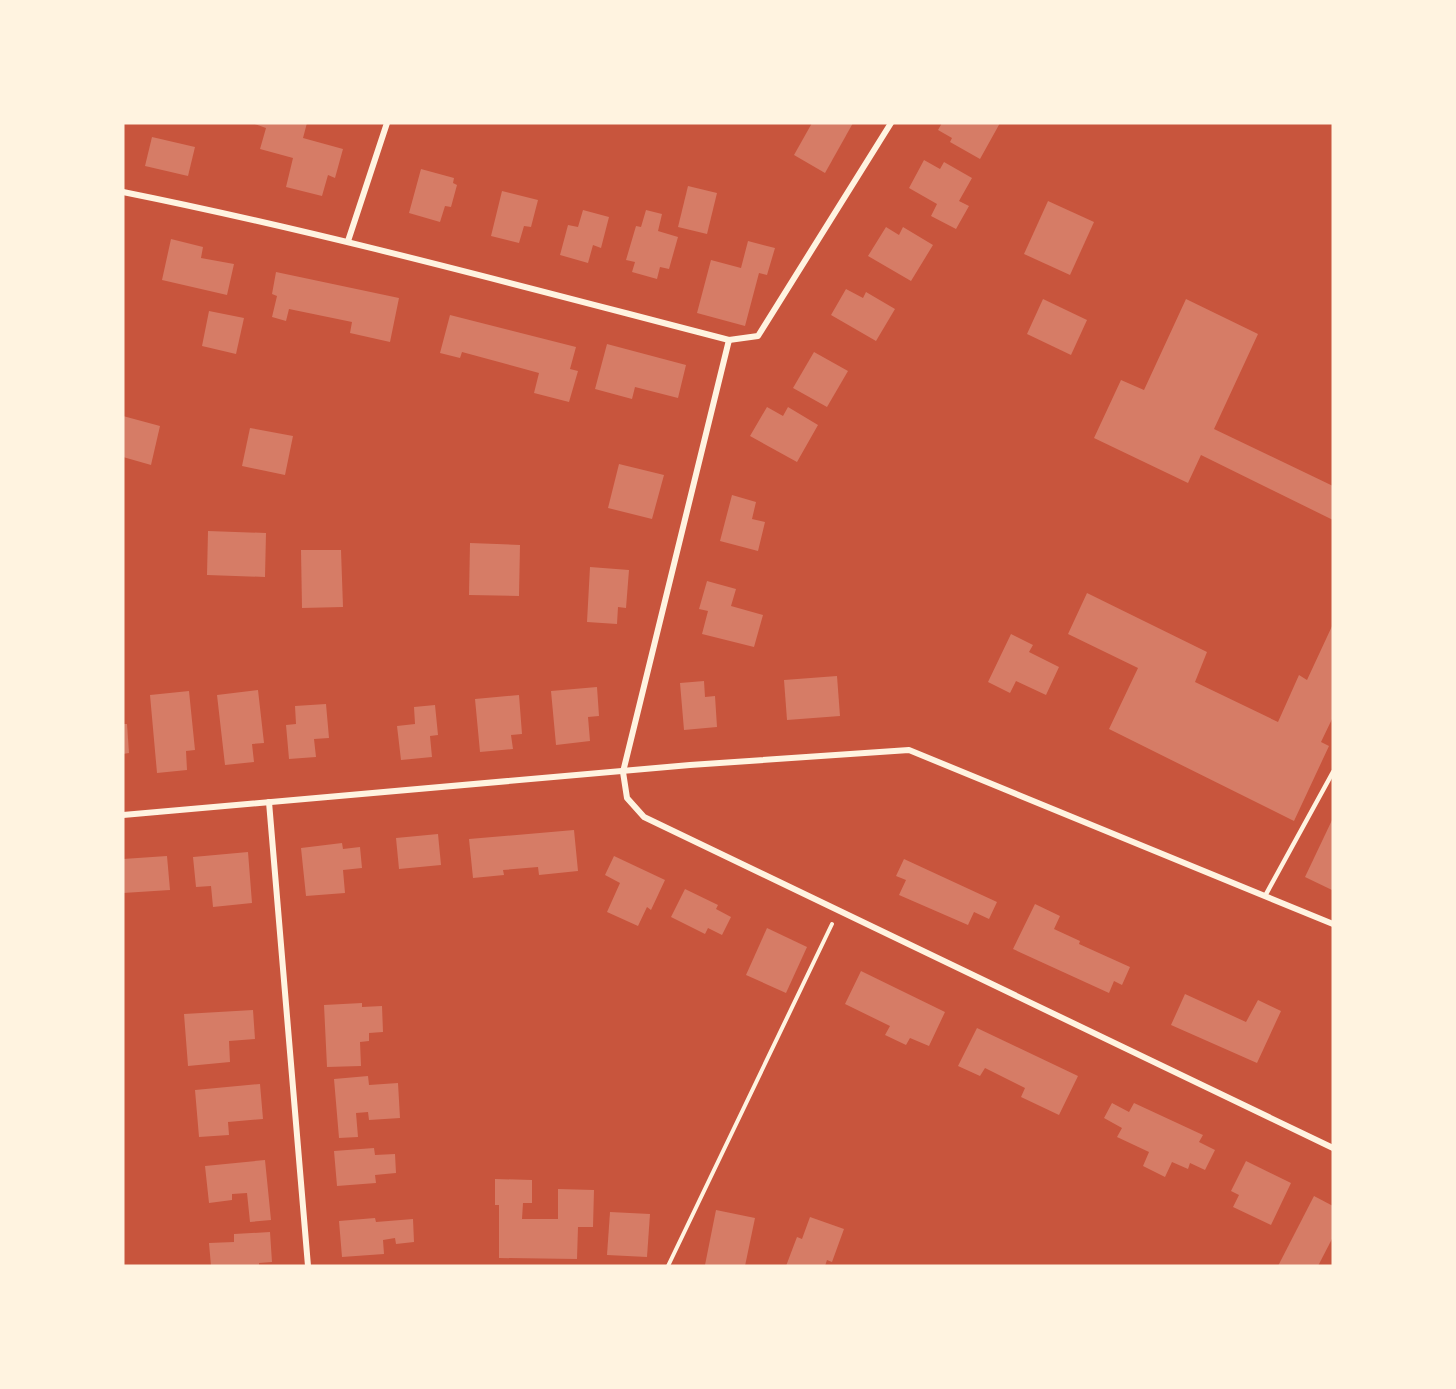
<svg xmlns="http://www.w3.org/2000/svg" width="1456" height="1389" font-family="Karla,sans-serif">
  <style>
    .building { fill: #d67c66 }
    .lines { fill: none; stroke-linecap: round; stroke-linejoin: round }
    .path { stroke: #fff3e0; stroke-width: 4 }
    .service { stroke: #fff3e0; stroke-width: 4.5 }
    .minor { stroke: #fff3e0; stroke-width: 6 }
  </style>
  <rect width="100%" height="100%" fill="#c8553d"/>
  <g class="building">
    <polygon points="252,123 307,123 303,138 343,149 335,178 328,175 322,196 286,187 293,158 260,149 266,128"/>
    <polygon points="812,123 853,123 825,173 794,155"/>
    <polygon points="942,123 1000,123 980,159 950,142 952,138 938,130"/>
    <polygon points="152,137 195,147 188,176 145,166"/>
    <polygon points="924,160 940,169 944,162 972,178 959,201 969,206 956,229 931,216 937,204 909,188"/>
    <polygon points="421,169 454,178 453,183 457,185 451,207 445,206 440,222 409,213"/>
    <polygon points="688,186 717,193 707,234 678,227"/>
    <polygon points="502,191 538,200 531,227 524,226 519,243 491,236"/>
    <polygon points="1048,201 1094,222 1070,275 1024,254"/>
    <polygon points="583,210 609,217 601,248 593,245 588,263 560,255 568,225 578,227"/>
    <polygon points="646,210 662,214 658,231 678,237 669,269 660,267 657,279 632,272 635,262 626,260 636,226 641,227"/>
    <polygon points="886,227 899,235 903,227 933,245 911,281 868,256"/>
    <polygon points="171,239 203,247 201,258 234,264 227,295 162,280"/>
    <polygon points="748,241 775,248 767,275 759,273 745,326 697,313 711,260 741,268"/>
    <polygon points="276,272 399,298 390,342 350,333 352,322 289,309 286,321 272,317 277,296 272,294"/>
    <polygon points="846,289 863,298 866,292 895,309 876,341 831,315"/>
    <polygon points="1043,299 1087,320 1071,355 1027,334"/>
    <polygon points="1186,299 1258,334 1214,429 1333,486 1333,520 1201,455 1188,483 1094,438 1121,380 1144,390"/>
    <polygon points="209,311 244,318 236,354 202,346"/>
    <polygon points="450,315 576,347 570,369 578,371 569,402 534,393 539,373 462,352 460,358 440,353"/>
    <polygon points="607,344 686,365 678,398 635,387 632,399 595,389"/>
    <polygon points="814,352 848,371 827,407 793,388"/>
    <polygon points="767,407 783,416 788,407 818,425 797,462 750,436"/>
    <polygon points="123,416 160,426 151,465 123,457"/>
    <polygon points="250,428 293,436 285,475 242,466"/>
    <polygon points="619,464 664,475 652,519 608,508"/>
    <polygon points="732,495 756,502 752,519 765,522 758,551 720,541"/>
    <polygon points="208,531 266,533 265,577 207,575"/>
    <polygon points="470,543 520,545 519,596 469,595"/>
    <polygon points="301,550 341,550 343,607 302,608"/>
    <polygon points="590,567 629,570 626,608 618,607 617,624 587,622"/>
    <polygon points="707,581 736,589 731,606 763,615 754,647 702,634 708,611 699,609"/>
    <polygon points="1087,593 1207,652 1195,682 1278,722 1299,675 1307,680 1333,624 1333,717 1321,742 1329,746 1294,821 1109,729 1138,668 1068,634"/>
    <polygon points="1011,634 1033,645 1029,652 1059,667 1046,695 1016,681 1010,693 988,682"/>
    <polygon points="837,676 840,716 787,720 784,680"/>
    <polygon points="704,681 705,697 715,696 717,727 684,730 680,683"/>
    <polygon points="597,687 599,716 588,717 590,741 556,745 551,691"/>
    <polygon points="258,690 264,743 252,744 254,762 225,765 217,695"/>
    <polygon points="189,691 195,750 186,751 187,770 157,773 150,695"/>
    <polygon points="519,695 522,734 511,735 513,749 480,752 475,699"/>
    <polygon points="326,704 329,738 314,739 316,757 289,759 286,725 296,724 295,706"/>
    <polygon points="435,705 438,735 430,736 432,757 401,760 397,726 415,724 414,707"/>
    <polygon points="123,724 127,724 129,753 123,754"/>
    <polygon points="1333,818 1333,888 1332,890 1305,877"/>
    <polygon points="574,830 578,871 539,875 538,867 503,870 504,875 473,878 469,839"/>
    <polygon points="438,834 441,865 399,869 396,838"/>
    <polygon points="342,843 343,849 360,847 362,868 343,870 345,893 306,896 301,848"/>
    <polygon points="248,852 252,903 213,907 211,886 196,887 193,857"/>
    <polygon points="167,856 170,890 123,893 123,859"/>
    <polygon points="614,856 665,880 651,910 647,907 638,926 607,912 620,883 605,875"/>
    <polygon points="904,859 997,902 989,919 974,912 968,925 899,895 906,880 896,876"/>
    <polygon points="685,889 718,905 716,909 731,917 722,935 708,928 705,934 671,917"/>
    <polygon points="1035,904 1060,916 1054,929 1080,941 1079,944 1130,967 1122,985 1114,981 1109,993 1013,949"/>
    <polygon points="767,928 807,947 786,993 746,975"/>
    <polygon points="861,971 945,1012 929,1046 910,1038 906,1045 885,1035 890,1026 845,1004"/>
    <polygon points="1185,994 1246,1022 1258,1000 1281,1011 1257,1063 1171,1025"/>
    <polygon points="362,1003 362,1007 382,1006 383,1032 369,1033 369,1041 360,1042 361,1066 327,1067 324,1005"/>
    <polygon points="253,1010 255,1039 229,1041 230,1062 188,1066 184,1014"/>
    <polygon points="977,1028 1078,1076 1059,1115 1021,1097 1025,1088 985,1068 980,1076 958,1066"/>
    <polygon points="368,1076 369,1085 398,1083 400,1118 369,1120 368,1112 356,1113 358,1137 339,1138 334,1079"/>
    <polygon points="260,1084 263,1119 228,1122 229,1135 199,1137 195,1090"/>
    <polygon points="1112,1103 1129,1112 1134,1103 1203,1135 1199,1142 1215,1150 1205,1170 1190,1163 1188,1169 1172,1162 1165,1177 1143,1166 1149,1152 1117,1137 1122,1128 1104,1118"/>
    <polygon points="374,1148 375,1155 395,1154 396,1173 375,1175 376,1183 337,1186 334,1151"/>
    <polygon points="265,1160 271,1220 250,1222 247,1193 232,1194 232,1200 209,1203 205,1166"/>
    <polygon points="1246,1161 1291,1183 1271,1225 1233,1207 1239,1195 1231,1191"/>
    <polygon points="495,1179 532,1180 532,1203 523,1203 522,1219 558,1219 558,1189 594,1190 593,1227 578,1227 577,1259 499,1258 499,1205 495,1205"/>
    <polygon points="1314,1196 1333,1206 1333,1237 1318,1266 1278,1266"/>
    <polygon points="716,1210 755,1218 745,1266 705,1265"/>
    <polygon points="610,1212 650,1214 647,1257 607,1255"/>
    <polygon points="810,1217 844,1229 832,1262 827,1260 825,1266 786,1266 797,1237 802,1239"/>
    <polygon points="375,1218 376,1222 413,1219 414,1242 396,1244 395,1238 383,1240 384,1254 342,1257 339,1221"/>
    <polygon points="270,1232 272,1262 259,1263 259,1266 211,1266 209,1243 234,1242 234,1234"/>
  </g>
  <g class="lines">
    <polyline class="path" points="668,1266 832,924"/>
    <polyline class="service" points="1265,896 1333,772"/>
    <g class="minor">
      <path d="M123,192C327,233 528,288 729,340L758,336L891,123"/>
      <polyline points="348,241 387,123"/>
      <polyline points="729,340 623,772 627,798 644,817 1333,1148"/>
      <polyline points="269,802 308,1266"/>
      <polyline points="123,815 690,765 909,750 1333,924"/>
    </g>
  </g>
  <rect width="1456" height="1389" fill="none" stroke="#fff3e0" stroke-width="249"/>
</svg>
